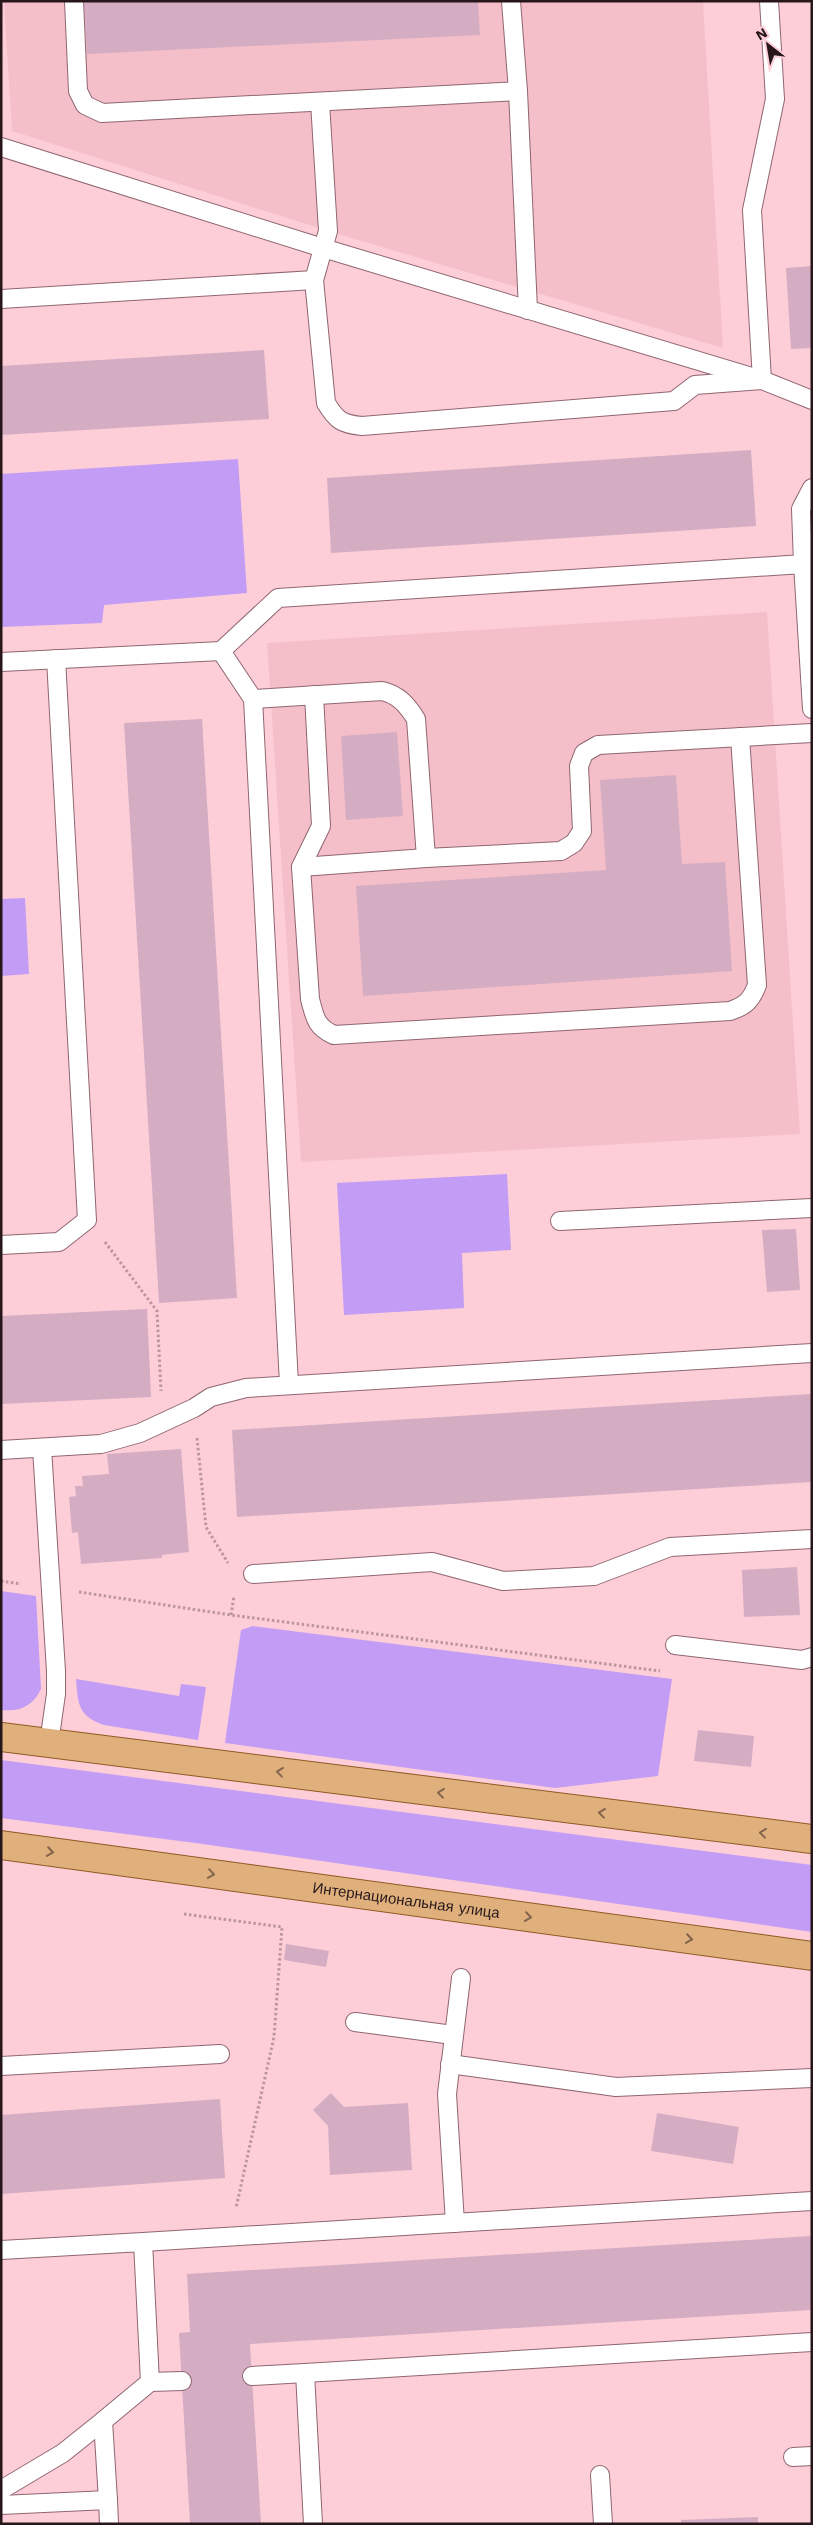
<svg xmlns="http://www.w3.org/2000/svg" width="813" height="2525" font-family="'Work Sans',sans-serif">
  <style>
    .built { fill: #f5bfca }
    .green { fill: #c29cf5 }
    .building { fill: #d5adc3 }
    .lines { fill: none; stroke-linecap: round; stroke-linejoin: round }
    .service-casing { stroke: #8f6670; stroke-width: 20 }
    .primary-casing { stroke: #905922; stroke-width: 30 }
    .path { stroke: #bc969e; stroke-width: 3; stroke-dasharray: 2.5 2.5; stroke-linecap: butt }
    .service { stroke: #fff; stroke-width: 18 }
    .primary { stroke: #dfb07c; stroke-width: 28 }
    .oneway { stroke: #83644c }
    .labels { text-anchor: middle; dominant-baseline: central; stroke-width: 4; stroke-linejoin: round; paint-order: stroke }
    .street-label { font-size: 15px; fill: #27171b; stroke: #fdced8 }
  </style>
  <rect width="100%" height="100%" fill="#fdced8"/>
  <g class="built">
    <polygon points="4,1 703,1 723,348 328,231 12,131"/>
    <polygon points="767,612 800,1134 301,1162 267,643"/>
  </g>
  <g class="green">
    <polygon points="238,459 247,593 104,605 102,623 1,627 1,474"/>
    <polygon points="25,898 29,974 1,976 1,899"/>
    <polygon points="507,1174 511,1250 462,1253 464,1308 344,1315 337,1183"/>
    <path d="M1,1591L36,1596L41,1689C33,1706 20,1712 1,1710Z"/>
    <polygon points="253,1626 672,1679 658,1776 555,1788 225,1743 241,1630"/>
    <path d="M76,1679L179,1696L181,1684L206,1687L198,1740L104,1725C78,1716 78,1704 76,1679Z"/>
    <polygon points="1,1760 812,1865 812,1932 203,1844 1,1818"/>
  </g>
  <g class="building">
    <polygon points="84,1 478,1 480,35 87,54"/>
    <polygon points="812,266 812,348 791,349 786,268"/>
    <polygon points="264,350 269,419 1,435 1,366"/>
    <polygon points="751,450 756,526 331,553 327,478"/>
    <polygon points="202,719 237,1298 159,1303 124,723"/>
    <polygon points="397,732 403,816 346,820 341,736"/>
    <polygon points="676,775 682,864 725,862 732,971 363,996 356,886 606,870 600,780"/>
    <polygon points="796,1229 800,1290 767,1292 762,1230"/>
    <polygon points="147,1309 151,1397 1,1404 1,1316"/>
    <polygon points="812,1394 812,1482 237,1517 232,1430"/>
    <polygon points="181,1449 189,1552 162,1555 162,1558 81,1564 78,1532 72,1533 69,1497 76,1496 75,1486 83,1486 82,1476 109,1474 107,1454"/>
    <polygon points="797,1567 800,1615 744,1617 742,1570"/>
    <polygon points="698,1730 754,1736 751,1767 694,1761"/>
    <polygon points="286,1944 329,1951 326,1967 284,1960"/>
    <polygon points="331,2093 344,2107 408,2103 412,2170 330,2175 328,2126 313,2110"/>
    <polygon points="220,2099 225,2178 1,2194 1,2115"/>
    <polygon points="657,2113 739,2127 733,2164 651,2151"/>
    <polygon points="812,2236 812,2310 250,2344 261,2524 190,2524 179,2333 190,2332 187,2274"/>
    <polygon points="758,2517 758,2524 681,2524 681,2520"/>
  </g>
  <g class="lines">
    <defs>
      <g id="service">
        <polyline points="74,1 78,91 85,105 102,113 518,91 511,1"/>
        <polyline points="518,91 528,310"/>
        <polyline points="1,147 323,248 762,380 812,400"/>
        <path d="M314,280L326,403C337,421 342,424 362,426L674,401L695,385L762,380L752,210L775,99L769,1"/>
        <polyline points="1,299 314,280 328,231 320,102"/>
        <polyline points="803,564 812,709"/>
        <polyline points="221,651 253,699 289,1384"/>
        <polyline points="1,662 221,651 278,598 803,564 801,509 812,488"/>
        <path d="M314,695L321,826L301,867L310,999C315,1018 316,1027 334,1035L730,1011C745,1006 751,1001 757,985L740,737"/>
        <path d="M253,699L382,691C399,695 407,705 416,719L426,858L561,851L574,843L582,831L579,766L584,753L598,745L812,733"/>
        <polyline points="301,867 426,858"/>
        <polyline points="560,1221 812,1208"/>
        <polyline points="1,1245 59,1242 87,1220 56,659"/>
        <polyline points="42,1448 56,1671 56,1694 49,1743"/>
        <polyline points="1,1450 101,1444 140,1433 194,1408 211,1397 246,1388 812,1353"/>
        <polyline points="253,1574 432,1562 503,1581 594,1576 670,1547 812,1539"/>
        <polyline points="675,1645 802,1660 812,1657"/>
        <polyline points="355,2022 453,2035"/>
        <polyline points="450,2064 616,2087 812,2078"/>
        <polyline points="1,2066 220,2054"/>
        <polyline points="455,2223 447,2094 461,1978"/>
        <polyline points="143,2242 812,2201"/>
        <polyline points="1,2250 143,2242 150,2382 103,2421 108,2500"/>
        <polyline points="252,2376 305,2373"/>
        <polyline points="150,2382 182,2381"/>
        <polyline points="793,2457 812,2456"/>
        <polyline points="600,2475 603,2524"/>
        <polyline points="1,2490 63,2453 103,2421"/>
        <polyline points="1,2505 108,2500 109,2524"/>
        <polyline points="313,2524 305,2373 812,2342"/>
      </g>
      <g id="primary">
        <polyline points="1,1737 812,1839"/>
        <path id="s1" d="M1,1845L812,1956"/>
      </g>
    </defs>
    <use href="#service" class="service-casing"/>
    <use href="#primary" class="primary-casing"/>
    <g class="path">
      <polyline points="105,1242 157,1311 161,1391"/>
      <polyline points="197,1438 206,1527 228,1563"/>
      <polyline points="1,1581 21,1584"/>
      <polyline points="79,1592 231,1615 660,1671"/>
      <polyline points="231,1615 234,1596"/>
      <polyline points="184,1914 282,1927 274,2037 236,2208"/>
    </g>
    <use href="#service" class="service"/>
    <use href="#primary" class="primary"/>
  </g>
  <defs><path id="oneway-chevron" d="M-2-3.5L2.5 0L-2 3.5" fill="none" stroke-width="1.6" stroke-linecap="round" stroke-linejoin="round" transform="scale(1.25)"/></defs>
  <g class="oneway">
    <use href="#oneway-chevron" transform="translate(280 1772) rotate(-173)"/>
    <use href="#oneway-chevron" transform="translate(441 1793) rotate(-173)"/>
    <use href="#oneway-chevron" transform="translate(602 1813) rotate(-173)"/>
    <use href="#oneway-chevron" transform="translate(763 1833) rotate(-173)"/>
    <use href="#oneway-chevron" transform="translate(50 1852) rotate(8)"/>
    <use href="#oneway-chevron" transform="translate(211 1874) rotate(8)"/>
    <use href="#oneway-chevron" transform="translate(528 1917) rotate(8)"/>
    <use href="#oneway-chevron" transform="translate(689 1939) rotate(8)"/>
  </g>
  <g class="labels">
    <g class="street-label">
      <text stroke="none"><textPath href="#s1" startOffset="409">Интернациональная улица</textPath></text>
    </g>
  </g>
  <rect width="813" height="2525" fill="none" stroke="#27171b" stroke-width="5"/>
  <g transform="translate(768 45) rotate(329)" stroke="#fdced8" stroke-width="4" paint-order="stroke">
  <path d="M0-4L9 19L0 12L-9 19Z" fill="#27171b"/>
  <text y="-8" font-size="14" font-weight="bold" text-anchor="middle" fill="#27171b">N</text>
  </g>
</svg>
